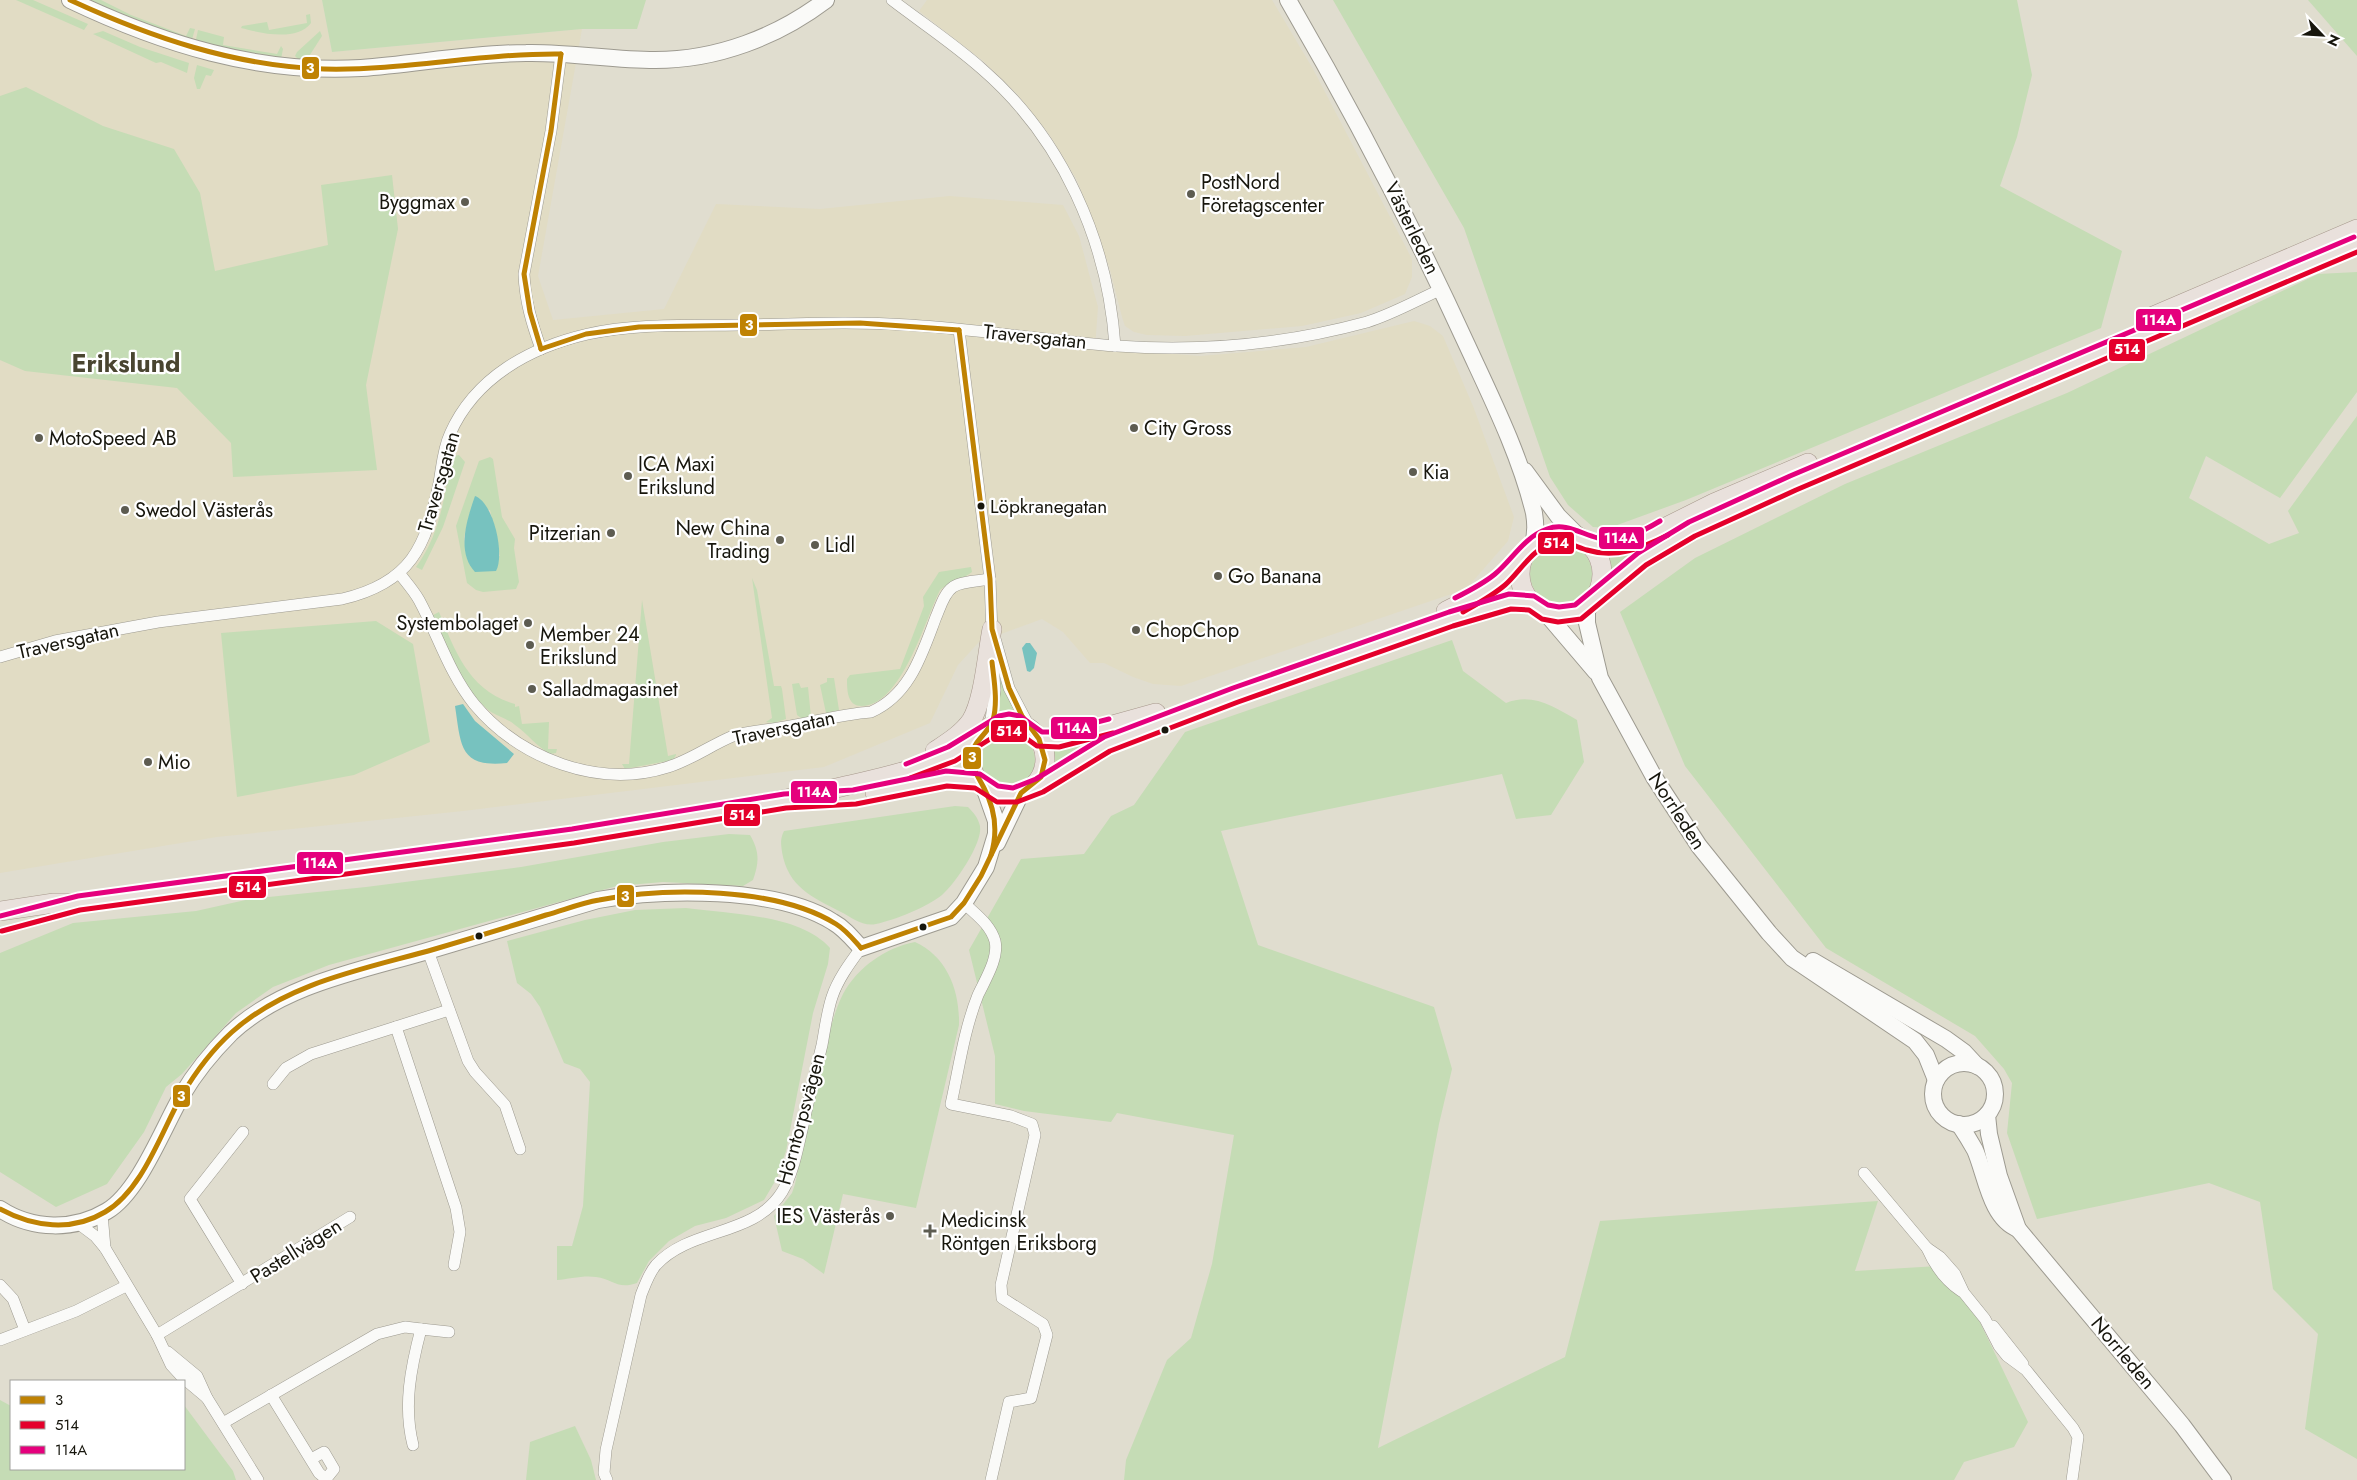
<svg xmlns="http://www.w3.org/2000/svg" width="2357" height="1480" font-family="Jost,sans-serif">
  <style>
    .built { fill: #e1dcc4 }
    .green { fill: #c5dcb5; fill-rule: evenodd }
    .water { fill: #77c2bf }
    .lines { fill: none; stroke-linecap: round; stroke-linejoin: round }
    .street-casing { stroke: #9d9a90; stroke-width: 12 }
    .secondary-casing { stroke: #9d9a90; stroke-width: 18 }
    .primary-casing { stroke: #a6978b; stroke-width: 20 }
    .street { stroke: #fafaf8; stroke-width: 11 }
    .secondary { stroke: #fafaf8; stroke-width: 16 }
    .primary { stroke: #e9e1dc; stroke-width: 19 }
    .bus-1-casing { stroke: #fff; stroke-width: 9 }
    .bus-2-casing { stroke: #fff; stroke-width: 9 }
    .bus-3-casing { stroke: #fff; stroke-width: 9 }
    .bus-1 { stroke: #bf8203; stroke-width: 5 }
    .bus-2 { stroke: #e4002b; stroke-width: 5 }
    .bus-3 { stroke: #e5007d; stroke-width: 5 }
    .poi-dot { fill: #5d5c51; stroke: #fff; stroke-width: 2 }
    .bus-dot { fill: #17160d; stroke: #fff; stroke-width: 2 }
    .labels { text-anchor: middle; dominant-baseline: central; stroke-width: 4.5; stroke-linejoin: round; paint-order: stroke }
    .bus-label { font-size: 19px; fill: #17160d; stroke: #fff; text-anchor: start }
    .poi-label { font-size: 20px; fill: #17160d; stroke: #fff; text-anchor: start }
    .street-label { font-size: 20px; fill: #17160d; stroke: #fff }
    .district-label { font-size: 25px; font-weight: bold; fill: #494530; stroke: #fff }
    .line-badge { stroke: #fff; stroke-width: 2 }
    .badge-label { font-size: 14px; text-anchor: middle; font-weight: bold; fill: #fff }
  </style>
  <rect width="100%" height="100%" fill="#e0ddcf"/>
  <g class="built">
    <polygon points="0,0 322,0 332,52 582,29 538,276 553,320 664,309 716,204 820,209 950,196 1063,205 1079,236 1098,307 1095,348 1200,356 1306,347 1414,321 1430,326 1443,336 1473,406 1514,517 1508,541 1466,589 1181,686 1153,684 1133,677 1104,663 1090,663 1063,632 1042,619 979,642 958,665 930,723 824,767 463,811 217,837 0,873"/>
    <polygon points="927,0 1272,0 1313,69 1412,259 1412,277 1405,294 1361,313 1302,326 1185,336 1147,335 1134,332 1125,326 1122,317 1109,266 1077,180 1049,134 1017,94 982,60 919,11"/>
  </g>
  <g class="green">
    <polygon points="16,0 33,0 88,24 84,30"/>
    <polygon points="83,0 101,0 131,15 186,36 190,28 195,29 191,43"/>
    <polygon points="322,0 646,0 637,29 582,29 332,52"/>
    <polygon points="1333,0 2017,0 2032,75 2017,137 2000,186 2122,251 2101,328 1686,500 1609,528 1593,527 1568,505 1550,477 1464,228"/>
    <polygon points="2308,0 2357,0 2357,56"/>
    <path d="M310,14L311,23C297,42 260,33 241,28L242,26L267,22L269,30L307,23L306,15Z"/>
    <polygon points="198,30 224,37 223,45 277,54 281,46 283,49 281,59 195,44"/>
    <polygon points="103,31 140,47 189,63 187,73 161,62 156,63 93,34"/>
    <polygon points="320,31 322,36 306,61 300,61 295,56 297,52"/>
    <polygon points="197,65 214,70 211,76 206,75 200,89 197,89 194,78"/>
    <polygon points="26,87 103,126 174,149 200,193 215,271 328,245 321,185 392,175 398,229 366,385 377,470 233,477 231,443 177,388 25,371 0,360 0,96"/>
    <polygon points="2357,272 2357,392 2280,498 2206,456 2189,498 2269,544 2299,533 2288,511 2357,416 2357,1459 2305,1429 2318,1334 2273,1289 2260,1202 2209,1183 2037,1219 2007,1133 2012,1083 2004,1069 1975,1036 1826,948 1685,766 1620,612 1695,558 1845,484 2067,393 2318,274"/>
    <path d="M459,455L465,462L443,527L422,570L416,567C440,534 444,499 451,460L453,456Z"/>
    <path d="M490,457L493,459L502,517L515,539L514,548L519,582L516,589L483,592L476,590L467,583L456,526L479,461ZM490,510L500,556L466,553L464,537L470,513Z"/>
    <circle cx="1561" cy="574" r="31"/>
    <polygon points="1642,549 1609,576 1608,565 1604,554"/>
    <path d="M971,567L972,572C962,580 950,581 940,590C925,620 901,707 861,706C847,706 847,689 847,679L850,675L900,669L924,606L923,597L939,572Z"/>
    <polygon points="752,578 757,590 774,686 781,686 782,689 786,719 774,723 766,722 772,718"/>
    <polygon points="642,600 668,756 676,754 676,755 673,760 625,769 622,764 629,764"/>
    <path d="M439,612C455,651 469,691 515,704V707L519,706L522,724L549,722L548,749H557L556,753L550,754C536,746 528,734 515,725C508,719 499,717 491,712C464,692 447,647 433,617V615Z"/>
    <polygon points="376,621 413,644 430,742 354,775 237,797 221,633"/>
    <path d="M1452,640L1463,671L1506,703C1532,692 1555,707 1577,720L1584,762L1551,815L1516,819L1502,774L1221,831L1258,945L1434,1007L1452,1069L1439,1124L1378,1448L1565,1357L1600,1221L1878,1201L1855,1271L1938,1266L1974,1310L2028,1422L2014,1447L1964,1462L1954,1480H1124L1126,1460L1167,1360L1191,1338L1212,1264L1234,1135L1117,1113L1111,1122L1024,1111L995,1104V1056L969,950L1021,859L1084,854L1111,816L1134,805L1185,732Z"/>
    <polygon points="827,678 834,678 839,710 826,713 820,685 827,682"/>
    <polygon points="1000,679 1016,716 998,716 1000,707 999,680"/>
    <polygon points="799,683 801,688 808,687 811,717 801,718 797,715 792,684"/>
    <circle cx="1008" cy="760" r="27"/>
    <polygon points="1094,739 1096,740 1049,774 1052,762 1050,748"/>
    <path d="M955,806L968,807C974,813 978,818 980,826C983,843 955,884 942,895C927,907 895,920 876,924C863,927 851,917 841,912C812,897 788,887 782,852C781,843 780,839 784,831Z"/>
    <path d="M729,834L750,835C760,852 759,863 753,880L743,886L663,882L617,886L329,965L273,987L236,1013L182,1074L166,1087L144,1132L107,1184L56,1207L0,1172V953L73,923L196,911L250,899L366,887L521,867L663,842Z"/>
    <path d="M686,908C729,914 800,914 830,948L828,964L813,1013L786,1151L777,1178L764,1200L726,1218L695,1226L669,1241L649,1261L637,1283C617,1290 613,1279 596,1277C584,1275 569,1279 557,1280V1246H572L583,1206L590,1082L580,1069L564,1063L540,1007L531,994L517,983L507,941L585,920L635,910Z"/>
    <path d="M915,942C948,957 960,992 959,1025L916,1208L843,1194L824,1274L803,1259L782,1251L774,1216L792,1193L795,1184C804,1143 813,1101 823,1060C828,1038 833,1014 843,994C858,967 885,948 915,942Z"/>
    <polygon points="0,1400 11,1406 11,1469 184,1469 184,1405 233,1471 236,1480 0,1480"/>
    <polygon points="575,1426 591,1460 596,1480 526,1480 530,1442"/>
  </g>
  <g class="water">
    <path d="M475,496C494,503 505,555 496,571L475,572C456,552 467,519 475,496Z"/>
    <polygon points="1026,643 1030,643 1037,653 1034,668 1030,672 1027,671 1022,648"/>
    <path d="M463,704L475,721L514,754L507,763C459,768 461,745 455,706Z"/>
  </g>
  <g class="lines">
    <defs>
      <g id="street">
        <path d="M892,0C922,23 954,44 982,69C1062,138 1108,241 1115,346"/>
        <polyline points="959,330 990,579 992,634"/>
        <path d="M541,349C532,324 525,301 524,274L551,131L561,54"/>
        <path d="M399,573C406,582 414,591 419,600C438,635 449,673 474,704C520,759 599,789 668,767C691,760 711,745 733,736C749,731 769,730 785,727C814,722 842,714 871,712C910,695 922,654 936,617C940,608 944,593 953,587C961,581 980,581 990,579"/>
        <polyline points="994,635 1009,688 1031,730"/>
        <path d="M0,657L55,641L158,622L342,599C411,583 426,547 439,483C442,466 443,449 450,434C475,377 531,347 588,334C637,323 689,326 739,325C796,324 853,321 909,325C979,329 1047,341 1117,346C1200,352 1286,344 1367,322C1393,314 1417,300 1442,289"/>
        <polyline points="990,727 995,690 993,665"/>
        <path d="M964,903C976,915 990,924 995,941C999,958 985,980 978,995C964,1030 959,1068 951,1104L1011,1116L1032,1124L1035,1135L1001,1285L1002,1298L1043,1324L1047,1335L1031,1398L1009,1402L991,1480"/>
        <polyline points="428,951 468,1061 475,1072 505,1105 520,1149"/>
        <polyline points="396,1027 456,1208 460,1232 454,1265"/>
        <polyline points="273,1084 286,1068 311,1054 449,1010"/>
        <path d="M1864,1173L1927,1248C1934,1264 1946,1281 1961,1291"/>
        <polyline points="102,1214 105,1248"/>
        <polyline points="79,1224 95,1236 105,1248 157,1335 171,1365 182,1377 207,1398"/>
        <polyline points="1927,1248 1940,1257 1955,1274 1964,1293 1985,1319 1999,1346 2007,1356 2026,1370 2073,1428 2078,1437 2072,1480"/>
        <polyline points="242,1284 190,1199 243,1132"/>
        <polyline points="0,1285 13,1299 25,1330"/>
        <polyline points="1993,1326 2023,1364"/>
        <polyline points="421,1329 449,1332"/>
        <polyline points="157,1335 350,1217"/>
        <polyline points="0,1340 76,1311 126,1286"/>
        <polyline points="168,1352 197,1376 207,1398 258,1480"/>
        <polyline points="271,1395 319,1473 326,1479 334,1469 324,1452 311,1459"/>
        <path d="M223,1423L377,1334L405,1327L421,1329C411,1367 403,1406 413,1445"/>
        <path d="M607,1480L604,1473L606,1450L641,1295C645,1285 649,1273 656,1265C691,1227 754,1237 782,1192C793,1174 797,1151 802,1130C808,1102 815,1074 822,1045C825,1029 827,1012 832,997C838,979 850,963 861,948"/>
      </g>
      <g id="secondary">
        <path d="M70,0C162,44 258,74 361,68C416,64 471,53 526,53C569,52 612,60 655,60C717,60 777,37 826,0"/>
        <path d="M1288,0C1353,112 1413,227 1467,345C1492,399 1520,455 1534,513C1536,525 1536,536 1532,547"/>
        <polyline points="1525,471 1558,516 1580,538"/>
        <polyline points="1590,603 1587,612 1587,623 1600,678 1654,777 1699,846 1769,933 1792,958 1915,1041 1926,1055 1936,1080"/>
        <polyline points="1545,612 1596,672"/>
        <polyline points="997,843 1021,793"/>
        <polyline points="1813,961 1946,1039 1964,1052 1977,1066"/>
        <circle cx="1964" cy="1094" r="31"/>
        <polyline points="1987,1115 1989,1134 1999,1176 2018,1229 2182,1425 2223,1480"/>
        <path d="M1959,1124C1965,1133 1970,1141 1975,1150C1986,1175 1990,1218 2018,1229"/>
        <path d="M0,1209C32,1230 74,1231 107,1211C139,1192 163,1128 182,1095C195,1073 213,1051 231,1033C282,985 359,971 424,952C482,935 540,917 598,900C662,889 776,886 833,922C844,928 852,938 861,948L951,917L964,903L986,867L996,834V821L984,787"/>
      </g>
      <g id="primary">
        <polyline points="2144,320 2357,229"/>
        <circle cx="1561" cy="574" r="41"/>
        <polyline points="1588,543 1609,547 1634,543 1714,503 1808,463"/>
        <polyline points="1596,596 1642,559 1692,529 1793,483 2357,244"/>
        <polyline points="1446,611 1486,591 1526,554"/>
        <circle cx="1008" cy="759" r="37"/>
        <polyline points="1039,739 1059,740 1156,713"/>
        <path d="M935,751C947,743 962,734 971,721C984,700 987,654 992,629"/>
        <polyline points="1030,789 1042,785 1104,746 1150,727 1451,619 1510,601 1532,603"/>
        <polyline points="875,793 947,778 978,781"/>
        <path d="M0,911L54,903H79C272,877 466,853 658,822C721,812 783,801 845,786C894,775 942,765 982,733"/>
      </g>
    </defs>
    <use href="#street" class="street-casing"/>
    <use href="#secondary" class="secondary-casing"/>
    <use href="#primary" class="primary-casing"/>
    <use href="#street" class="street"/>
    <use href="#secondary" class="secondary"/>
    <use href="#primary" class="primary"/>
    <defs>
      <g id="bus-1">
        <path d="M70,0C150,37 234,66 324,69C403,71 482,53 561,54"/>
        <polyline points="541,349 586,334 639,327 860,323 959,330"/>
        <polyline points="541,349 530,312 524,274 551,131 561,54"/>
        <path d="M991,855C998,832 995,809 984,788C979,778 973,771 972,759C971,741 987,736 993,720C998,702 994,680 992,662"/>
        <polyline points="861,948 951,917 964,903 981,876 1021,793 1041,777 1045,760 1039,739 1022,716 1009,688 992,629 990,579 959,330"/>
        <path d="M0,1209C33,1227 72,1232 105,1212C143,1190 161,1132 182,1095C195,1073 212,1050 232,1032C288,982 365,969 435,949C472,938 509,927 546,915C564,910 581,903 599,900C666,887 777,887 836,924C846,930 853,939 861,948"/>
      </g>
      <g id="bus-2">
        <path d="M1463,612C1477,604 1492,596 1505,585C1520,572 1533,547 1554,543C1566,540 1576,547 1587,550C1616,559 1642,548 1668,535"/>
        <polyline points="910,778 955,761 1003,731 1016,731 1037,746 1059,747 1113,733"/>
        <polyline points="2,931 80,910 574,843 786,808 856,804 947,786 975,788 997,802 1017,802 1043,792 1110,751 1238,702 1453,626 1511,609 1529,610 1542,619 1558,622 1581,619 1646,565 1695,536 1796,490 2357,252"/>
      </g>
      <g id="bus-3">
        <path d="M1455,598C1469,591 1483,584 1495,574C1512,560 1524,537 1547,529C1566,522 1581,534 1598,538C1620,543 1642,532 1660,521"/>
        <polyline points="906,764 948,747 999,716 1009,714 1020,716 1042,732 1058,732 1109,719"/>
        <polyline points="0,916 78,896 572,829 784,794 853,790 946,771 980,774 998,786 1013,788 1036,779 1104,737 1233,688 1449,612 1509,594 1534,596 1548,605 1559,607 1575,605 1638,553 1689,522 1790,476 2354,237"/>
      </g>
    </defs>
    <use href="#bus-1" class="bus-1-casing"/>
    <use href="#bus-2" class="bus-2-casing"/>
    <use href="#bus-3" class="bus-3-casing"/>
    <use href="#bus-1" class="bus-1"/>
    <use href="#bus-2" class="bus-2"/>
    <use href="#bus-3" class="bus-3"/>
  </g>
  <g class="poi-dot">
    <circle cx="1191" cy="194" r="5"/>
    <circle cx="465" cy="202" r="5"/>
    <circle cx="1134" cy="428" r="5"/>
    <circle cx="39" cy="438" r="5"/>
    <circle cx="1413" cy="472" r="5"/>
    <circle cx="628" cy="476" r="5"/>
    <circle cx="125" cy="510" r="5"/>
    <circle cx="611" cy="533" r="5"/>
    <circle cx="780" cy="540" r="5"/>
    <circle cx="815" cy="545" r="5"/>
    <circle cx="1218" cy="576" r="5"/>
    <circle cx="528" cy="623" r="5"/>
    <circle cx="1136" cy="630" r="5"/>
    <circle cx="530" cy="645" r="5"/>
    <circle cx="532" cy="689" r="5"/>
    <circle cx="148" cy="762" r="5"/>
    <circle cx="890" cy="1216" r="5"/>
    <path d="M927.5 1223.5h5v5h5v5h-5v5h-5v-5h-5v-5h5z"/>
  </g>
  <g class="bus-dot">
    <circle cx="981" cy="506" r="4.5"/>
    <circle cx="1165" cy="730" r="4.5"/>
    <circle cx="923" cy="927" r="4.5"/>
    <circle cx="479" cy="936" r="4.5"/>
  </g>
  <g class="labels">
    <g class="bus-label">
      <text x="990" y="506">Löpkranegatan</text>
    </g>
    <g class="poi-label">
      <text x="1201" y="182">PostNord<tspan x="1201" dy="23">Företagscenter</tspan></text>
      <text x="455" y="202" text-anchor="end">Byggmax</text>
      <text x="1144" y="428">City Gross</text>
      <text x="49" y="438">MotoSpeed AB</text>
      <text x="638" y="464">ICA Maxi<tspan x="638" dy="23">Erikslund</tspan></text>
      <text x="1423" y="472">Kia</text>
      <text x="135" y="510">Swedol Västerås</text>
      <text x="770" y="528" text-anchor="end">New China<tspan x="770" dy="23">Trading</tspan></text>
      <text x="601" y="533" text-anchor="end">Pitzerian</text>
      <text x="825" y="545">Lidl</text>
      <text x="1228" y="576">Go Banana</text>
      <text x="518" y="623" text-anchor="end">Systembolaget</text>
      <text x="1146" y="630">ChopChop</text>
      <text x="540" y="634">Member 24<tspan x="540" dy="23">Erikslund</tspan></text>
      <text x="542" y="689">Salladmagasinet</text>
      <text x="158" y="762">Mio</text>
      <text x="880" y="1216" text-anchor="end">IES Västerås</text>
      <text x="941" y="1220">Medicinsk<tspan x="941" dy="23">Röntgen Eriksborg</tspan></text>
    </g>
    <g class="street-label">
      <text transform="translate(1412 228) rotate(64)">Västerleden</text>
      <text transform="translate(1035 337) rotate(6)">Traversgatan</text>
      <text transform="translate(439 482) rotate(-74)">Traversgatan</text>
      <text transform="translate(68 641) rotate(-13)">Traversgatan</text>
      <text transform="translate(784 728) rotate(-12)">Traversgatan</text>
      <text transform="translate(1677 811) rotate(57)">Norrleden</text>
      <text transform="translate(801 1119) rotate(-75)">Hörntorpsvägen</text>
      <text transform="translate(296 1251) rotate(-32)">Pastellvägen</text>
      <text transform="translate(2123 1353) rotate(50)">Norrleden</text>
    </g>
    <g class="district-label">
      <text x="126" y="363">Erikslund</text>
    </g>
  </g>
  <g class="line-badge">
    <rect x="301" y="56" width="19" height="24" rx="5" fill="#bf8203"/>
    <rect x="2135" y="308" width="47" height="24" rx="5" fill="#e5007d"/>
    <rect x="739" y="313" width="19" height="24" rx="5" fill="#bf8203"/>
    <rect x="2108" y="338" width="38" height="24" rx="5" fill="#e4002b"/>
    <rect x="1598" y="526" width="47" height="24" rx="5" fill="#e5007d"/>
    <rect x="1537" y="531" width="38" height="24" rx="5" fill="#e4002b"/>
    <rect x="1050" y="716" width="48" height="24" rx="5" fill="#e5007d"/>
    <rect x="990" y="719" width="38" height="24" rx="5" fill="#e4002b"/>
    <rect x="962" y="746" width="20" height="24" rx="5" fill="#bf8203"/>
    <rect x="790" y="780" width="48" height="24" rx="5" fill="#e5007d"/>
    <rect x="723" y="803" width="38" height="24" rx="5" fill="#e4002b"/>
    <rect x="296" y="851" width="48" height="24" rx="5" fill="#e5007d"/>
    <rect x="228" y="875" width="39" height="24" rx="5" fill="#e4002b"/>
    <rect x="616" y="884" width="19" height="24" rx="5" fill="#bf8203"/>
    <rect x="172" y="1084" width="19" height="24" rx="5" fill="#bf8203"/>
  </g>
  <g class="badge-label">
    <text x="310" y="73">3</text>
    <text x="2159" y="325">114A</text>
    <text x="749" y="330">3</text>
    <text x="2127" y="354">514</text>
    <text x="1621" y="543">114A</text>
    <text x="1556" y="548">514</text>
    <text x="1074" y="733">114A</text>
    <text x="1009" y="736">514</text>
    <text x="972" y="762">3</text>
    <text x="814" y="797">114A</text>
    <text x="742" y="820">514</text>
    <text x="320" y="868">114A</text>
    <text x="248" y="892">514</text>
    <text x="625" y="901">3</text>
    <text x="181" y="1101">3</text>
  </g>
  <rect x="10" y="1380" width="175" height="90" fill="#ffffff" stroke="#a2a29e"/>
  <rect x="20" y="1396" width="25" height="8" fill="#bf8203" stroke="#a2a29e"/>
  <text x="55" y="1405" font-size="15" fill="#17160d">3</text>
  <rect x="20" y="1421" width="25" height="8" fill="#e4002b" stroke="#a2a29e"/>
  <text x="55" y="1430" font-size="15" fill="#17160d">514</text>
  <rect x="20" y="1446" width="25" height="8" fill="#e5007d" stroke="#a2a29e"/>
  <text x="55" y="1455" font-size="15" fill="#17160d">114A</text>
  <g transform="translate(2322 35) rotate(115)" stroke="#ffffff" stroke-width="4" paint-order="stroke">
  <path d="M0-4L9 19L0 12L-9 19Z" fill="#17160d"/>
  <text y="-8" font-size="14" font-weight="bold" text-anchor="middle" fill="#17160d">N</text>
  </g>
</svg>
